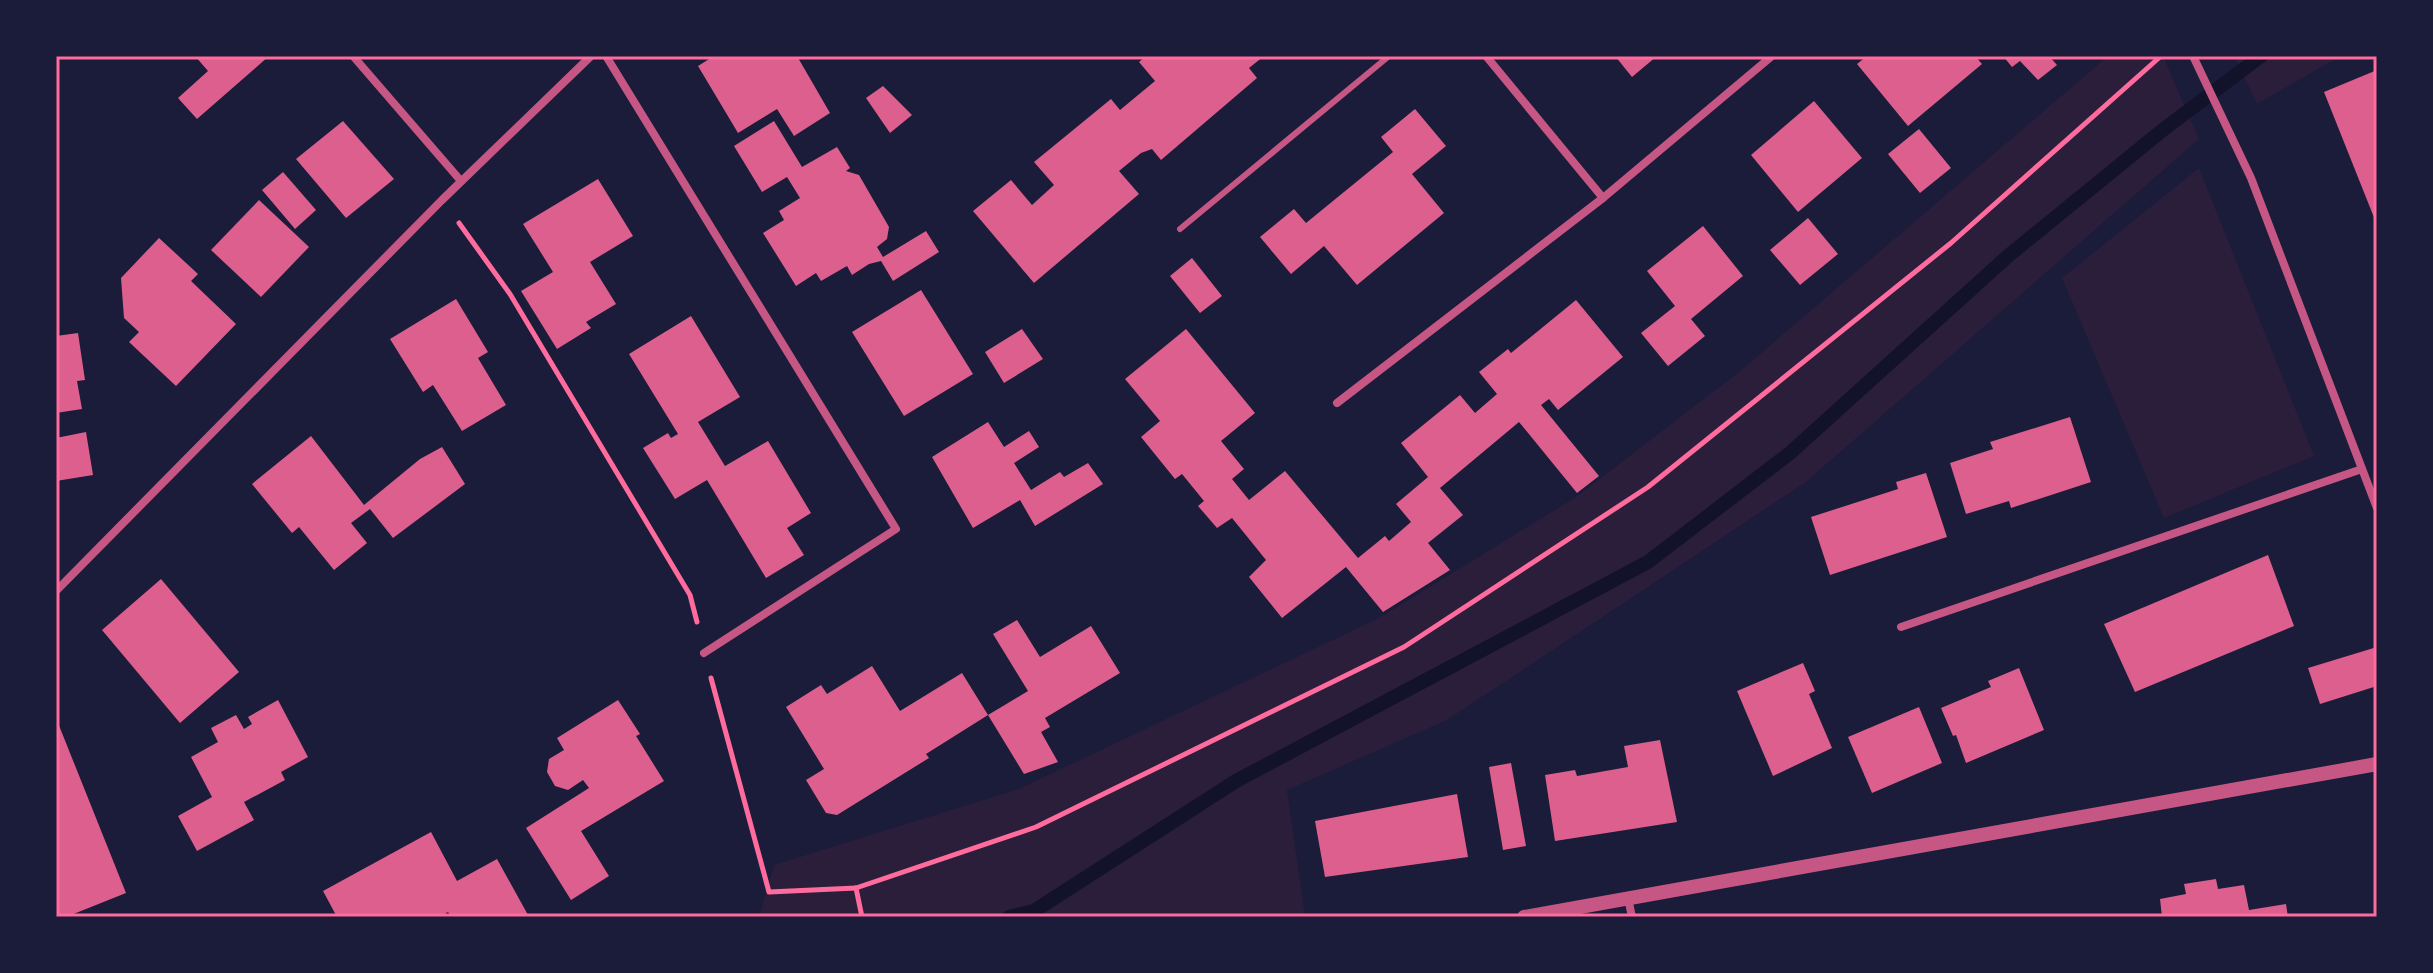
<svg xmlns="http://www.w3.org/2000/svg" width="2433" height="973" font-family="Barlow,sans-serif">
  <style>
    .green { fill: #2a1e3b }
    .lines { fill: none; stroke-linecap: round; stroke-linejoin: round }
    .stream { stroke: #12122b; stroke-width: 14 }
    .building { fill: #dd5f8e }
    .path { stroke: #ff6b9d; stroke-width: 5 }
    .service { stroke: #c65784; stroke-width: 6 }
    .minor { stroke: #c65784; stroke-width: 8 }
    .tertiary { stroke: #c65784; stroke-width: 14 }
    .neatline { fill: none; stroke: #ff6b9d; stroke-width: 3 }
  </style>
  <rect width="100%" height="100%" fill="#1b1b3a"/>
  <g class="green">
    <polygon points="2108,56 2163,56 2199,139 1806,482 1447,720 1287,790 1305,916 759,917 774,865 1019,789 1379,618 1576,497 1739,372"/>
    <polygon points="2234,56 2341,56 2257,104"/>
    <polygon points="2199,168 2314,456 2164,518 2062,278"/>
  </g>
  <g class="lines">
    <polyline class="stream" points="1009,917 1034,911 1236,781 1648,562 1790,453 2008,256 2164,129 2261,56"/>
  </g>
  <g class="building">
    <polygon points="195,56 269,56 197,119 178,98 208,71"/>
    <polygon points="714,56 797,56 830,113 794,136 777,109 738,133 698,66"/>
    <polygon points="1146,56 1264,56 1249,68 1257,78 1161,160 1152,149 1141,153 1119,171 1139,194 1034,283 973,211 1011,180 1032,205 1054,185 1034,162 1111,99 1120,110 1155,81 1139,62"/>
    <polygon points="1615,56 1657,56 1632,77"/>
    <polygon points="1867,56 1975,56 1982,64 1908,126 1857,64"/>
    <polygon points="2003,56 2049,56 2057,65 2038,80 2020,61 2012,67"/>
    <polygon points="2377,70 2377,225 2324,92"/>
    <polygon points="883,86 912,115 890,133 866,98"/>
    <polygon points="1814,101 1862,158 1798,212 1751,155"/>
    <polygon points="1415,109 1446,146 1412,174 1444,213 1357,285 1324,246 1291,274 1260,237 1294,209 1306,223 1393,152 1381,137"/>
    <polygon points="343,121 394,179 346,218 296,159"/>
    <polygon points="774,121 802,167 837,147 850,168 846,171 859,175 889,227 887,239 877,247 883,257 926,231 939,252 893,281 881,261 869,264 852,275 847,266 821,281 816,273 796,286 763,233 784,220 779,211 800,198 787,177 762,192 734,146"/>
    <polygon points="1919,129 1951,168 1920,193 1888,154"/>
    <polygon points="283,172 316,210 295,229 262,190"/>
    <polygon points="598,179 633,236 590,262 616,304 586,322 591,328 557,349 521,291 553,272 523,224"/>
    <polygon points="259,200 309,247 261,297 211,250"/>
    <polygon points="1808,218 1838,254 1800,285 1770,250"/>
    <polygon points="1703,226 1743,276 1691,319 1705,336 1668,366 1641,333 1675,306 1647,271"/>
    <polygon points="159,238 198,274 191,281 236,324 176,386 129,342 139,332 124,318 121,278"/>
    <polygon points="1192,258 1222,296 1200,313 1170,276"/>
    <polygon points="921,290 973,374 904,416 852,332"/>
    <polygon points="456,299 488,352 478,358 506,405 462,431 433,385 423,392 390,339"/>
    <polygon points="1576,300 1623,357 1558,410 1549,399 1541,405 1599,476 1577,493 1519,422 1440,488 1463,515 1428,543 1450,570 1383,612 1346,567 1282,618 1249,577 1266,560 1232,518 1217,528 1198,506 1204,501 1182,474 1175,479 1141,437 1160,421 1125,379 1186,329 1255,413 1221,441 1244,469 1232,479 1249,500 1285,471 1358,558 1385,536 1389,541 1411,522 1396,504 1428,477 1401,443 1460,395 1475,413 1497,394 1479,372 1508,349 1511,353"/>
    <polygon points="691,316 740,397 698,422 725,466 768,441 811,513 787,528 804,555 766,578 707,480 675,499 643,448 668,433 671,438 678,434 629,354"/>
    <polygon points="1022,329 1043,359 1004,383 985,352"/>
    <polygon points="78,333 85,380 77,381 82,409 56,413 56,336"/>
    <polygon points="2070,417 2091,482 2011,508 2009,501 1966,514 1950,463 1993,449 1990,442"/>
    <polygon points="988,422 1004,447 1029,431 1039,447 1014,463 1031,490 1060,472 1064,477 1088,463 1103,484 1035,526 1020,500 973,528 932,457"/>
    <polygon points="86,432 93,475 56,481 56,438"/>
    <polygon points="311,436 364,505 420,459 442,447 465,484 393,538 370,509 351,523 367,543 334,570 299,527 292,533 252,484"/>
    <polygon points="1926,473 1947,537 1830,575 1811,517 1898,489 1896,482"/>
    <polygon points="2268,555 2294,626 2135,692 2104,624"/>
    <polygon points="161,579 239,672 180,723 102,630"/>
    <polygon points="1017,620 1040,657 1091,626 1120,673 1045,718 1050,727 1041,732 1058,762 1024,774 988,715 1028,691 993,634"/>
    <polygon points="2377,647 2377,686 2320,704 2308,668"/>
    <polygon points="1803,663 1815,691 1809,694 1832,748 1773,776 1737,691"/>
    <polygon points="872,666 900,711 962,673 988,715 926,754 929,758 837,815 826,813 806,780 824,769 786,707 821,685 827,694"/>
    <polygon points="2019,668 2044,730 1966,763 1956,735 1953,736 1941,708 1991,687 1988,681"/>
    <polygon points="278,700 308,757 281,772 285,780 244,802 254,820 197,851 178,816 212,797 191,757 218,742 211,728 236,715 244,729 252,724 248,717"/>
    <polygon points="618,700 640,734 636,736 664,781 581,831 609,876 571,900 526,828 589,788 583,780 568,790 555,786 547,772 549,759 564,750 557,738"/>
    <polygon points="1919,707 1942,763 1872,793 1848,737"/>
    <polygon points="56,718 126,893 66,917 56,917"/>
    <polygon points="1660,740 1677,822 1555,841 1545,775 1575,770 1577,776 1628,767 1624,746"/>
    <polygon points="1511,763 1526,846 1503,850 1489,767"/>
    <polygon points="1457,794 1468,857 1325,877 1315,821"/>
    <polygon points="431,832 457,881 497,859 528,915 451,917 448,912 439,917 337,917 323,891"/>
    <polygon points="2216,879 2218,889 2244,885 2249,910 2286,904 2288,917 2162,917 2160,899 2186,894 2184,884"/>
  </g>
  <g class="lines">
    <g class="path">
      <polyline points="459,223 510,294 690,595 697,622"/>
      <polyline points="711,678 769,892 856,888 1036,827 1404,647 1648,487 1951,243 2161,56"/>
      <polyline points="856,888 862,917"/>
    </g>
    <polyline class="service" points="1180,229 1389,56"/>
    <g class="minor">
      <polyline points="353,56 461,181"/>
      <polyline points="606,56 896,529 704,653"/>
      <polyline points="1486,56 1603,198"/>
      <polyline points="2193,56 2251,178 2377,508"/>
      <polyline points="1337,403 1603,198 1772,56"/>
      <polyline points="56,591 442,200 591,56"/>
      <polyline points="1901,627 2362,469"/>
      <polyline points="1628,898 1632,917"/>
    </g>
    <polyline class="tertiary" points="1524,917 2377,764"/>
  </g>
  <rect width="2433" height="973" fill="none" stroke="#1b1b3a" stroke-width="116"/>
  <rect x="58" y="58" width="2317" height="857" class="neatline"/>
</svg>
